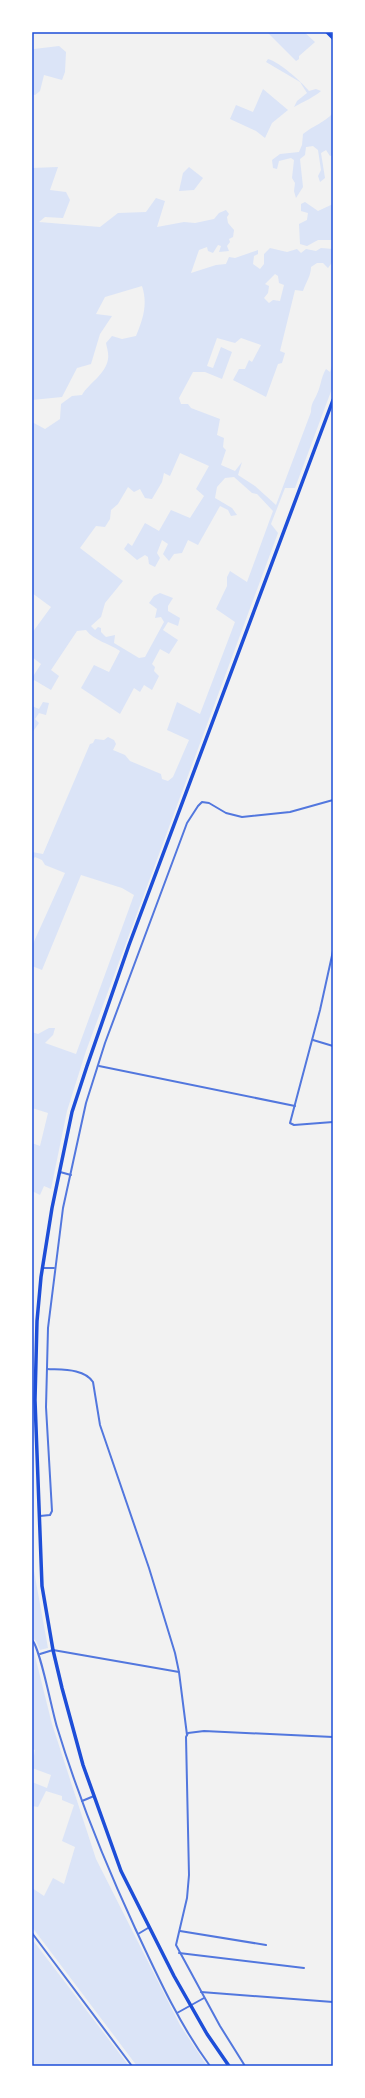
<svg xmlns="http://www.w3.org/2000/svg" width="365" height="2098" font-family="'Sofia Sans Condensed',sans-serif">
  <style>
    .green { fill: #dbe4f7; fill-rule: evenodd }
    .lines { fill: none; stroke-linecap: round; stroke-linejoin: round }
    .minor { stroke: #5277de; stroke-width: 2 }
    .trunk { stroke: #1d4ed8; stroke-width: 3.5 }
    .neatline { fill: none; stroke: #1d4ed8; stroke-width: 1.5 }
  </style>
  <rect width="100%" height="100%" fill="#f2f2f2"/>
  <g class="green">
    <polygon points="267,32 304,32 315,42 299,56 299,59 296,61"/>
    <polygon points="59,46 66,52 65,72 62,80 44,75 40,91 35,95 32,94 32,51 34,49"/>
    <path d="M268,59C279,62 301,81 309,91L316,89L321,91C313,98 304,101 294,107L297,101L307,93L300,82L266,62Z"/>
    <polygon points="263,89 288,110 272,123 265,138 256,131 230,119 236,105 253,112"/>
    <path d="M333,113V155L330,156L326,150L321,153L325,178L320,182L318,176L321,170L318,150L313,146L306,147L305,155L300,159L303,187L296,198L294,191L295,183L292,178L294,160L291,158L279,161L277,169L273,168L272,160L280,154L299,152L302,145L303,134C313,126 325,122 333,113Z"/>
    <path d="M58,167L50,190L66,192L70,200L63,218L45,217L39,222L100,227L118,213L146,212L156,198L165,201L157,227L184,222L195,223L214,219L219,213L226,210L229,214L227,217L228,223L234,230L233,237L229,239L230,242L227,246L229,251L219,252L221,246L218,245L213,253L208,251L207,247L199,250L191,273L216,265L226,264L229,257L235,258L258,250V254L254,256L253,264L260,269L264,264V254L270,248L287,252L297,249L301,253L306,249L316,251L321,248L333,249V261L328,268L323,263H317L311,267C311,276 306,282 303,291L295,290L280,351L285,353L282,363L278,364L266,397L233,380L239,369H245L249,360L252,362L261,345L241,338L235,343L217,338L207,366L213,368L221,347L232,352L222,379L205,372H193L179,398L181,404H188L191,408L220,419L217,435L224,438L223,447L226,450L221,465L235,471L242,462L238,475L255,486L276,505L311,412C311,403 314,401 317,394C321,386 321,377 326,369L330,372L333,363V386L295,488H285L271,524L278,533L86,1051L67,1111L51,1189L44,1186L40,1195L32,1191V1143L40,1146L48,1113L32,1108V1032L38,1034L49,1028H55L53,1035L45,1043L76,1054L134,895L122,888L81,875L42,970L32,966V946L65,873L45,865L42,860L35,857L32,860V852L43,854L90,744L93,743L95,739L104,740L108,737L114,740L116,744L113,750L125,755L130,761L161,774L162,779L168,781L173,777L189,740L167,730L177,702L200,714L235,622L216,609L227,586V577L230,571L247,582L273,511L257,494L252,493L234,477L225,478L217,487L215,498L232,508L237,515L231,516L228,510L220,506L198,545L188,540L182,553L174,554L169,561L163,554L168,544L162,540L157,553L160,558L155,567L149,564L148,557L145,555L137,560L124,549L128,543L132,546L145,523L159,531L171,510L190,518L204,496L196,489L209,466L180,453L170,476L164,473L162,482L152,499L145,498L140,489L134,492L128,487L118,504L111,510L110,519L105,527L96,526L80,548L123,581L105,603L101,617L91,626L95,630L98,627L101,628V632L106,637L115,635L114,643L139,658L145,657L164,622L161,617L155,618L157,609L149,603L154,596L160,593L173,598L168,606V611L180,618L178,626L168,622L163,630L178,640L169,654L160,649L152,664L155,667L154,671L159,676L152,690L144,685L140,692L134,688L120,714L81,688L94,665L109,672L120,651C109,643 94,641 86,630L77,631L51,670L59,676L51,690L34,680L32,683V678L41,664L32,657V633L51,607L32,593V422L45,429L60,419L61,404L72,396L82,395C89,383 106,374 108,359C109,354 107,348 106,343L112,336L122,339L136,336C143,319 148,304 142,286L105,297L96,314L112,316L100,334L91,364L77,368L62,397L32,400V168ZM275,274L278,276L279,283L284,285L280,301L273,300L269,303L264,298L268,293L269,286L265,284Z"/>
    <polygon points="189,167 203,178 194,190 179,191 183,173"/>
    <polygon points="305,202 318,211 333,204 333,240 318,240 307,246 300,244 299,224 307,220 308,213 301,211 301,204"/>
    <polygon points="43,702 49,703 46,715 39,713 35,719 39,723 32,733 32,706 39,709"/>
    <polygon points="32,1531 34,1571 48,1648 40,1650 36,1641 32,1638"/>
    <polygon points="32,1644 52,1724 96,1859 180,2025 207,2066 137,2066 32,1927 32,1888 44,1896 53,1878 64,1884 75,1847 62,1841 74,1805 62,1800 62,1796 46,1791 38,1807 32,1806 32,1782 47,1788 51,1775 32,1768 35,1750 32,1749"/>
    <polygon points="32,1939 129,2066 32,2066"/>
  </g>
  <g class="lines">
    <g class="minor">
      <polyline points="333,951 320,1010 290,1123 294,1125 333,1122"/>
      <polyline points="313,1040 333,1046"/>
      <polyline points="99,1066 295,1106"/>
      <polyline points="60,1172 71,1175"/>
      <polyline points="42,1268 54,1268"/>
      <path d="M47,1369C61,1370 84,1368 93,1382L100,1425L149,1568L175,1653L179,1672L187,1735"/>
      <polyline points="40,1516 50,1515 52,1511 46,1407 48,1328 63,1208 86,1103 105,1043 187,823 198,806 202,802 209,803 226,813 242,817 290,812 333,800"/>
      <path d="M32,1640C40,1647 52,1711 57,1727C78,1796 105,1863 135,1928C157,1975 179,2024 210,2066"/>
      <polyline points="40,1654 53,1650 179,1672"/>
      <polyline points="82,1801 94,1796"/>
      <polyline points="180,1931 266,1945"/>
      <polyline points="32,1933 132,2066"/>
      <polyline points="138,1934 148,1928"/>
      <polyline points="179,1953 304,1968"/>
      <polyline points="201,1992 333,2002"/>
      <polyline points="177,2013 204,1998"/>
      <polyline points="245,2066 220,2026 176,1945 187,1898 189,1875 186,1737 188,1733 204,1731 333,1737"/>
    </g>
    <g class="trunk">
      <polyline points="327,32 333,38"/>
      <polyline points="229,2066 207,2034 174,1976 121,1871 83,1765 62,1688 53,1650 42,1586 35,1400 37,1321 41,1277 52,1208 72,1112 87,1066 129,945 333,400"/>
    </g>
  </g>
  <rect width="365" height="2098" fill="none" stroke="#ffffff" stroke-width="66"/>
  <rect x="33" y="33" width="299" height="2032" class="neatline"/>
</svg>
